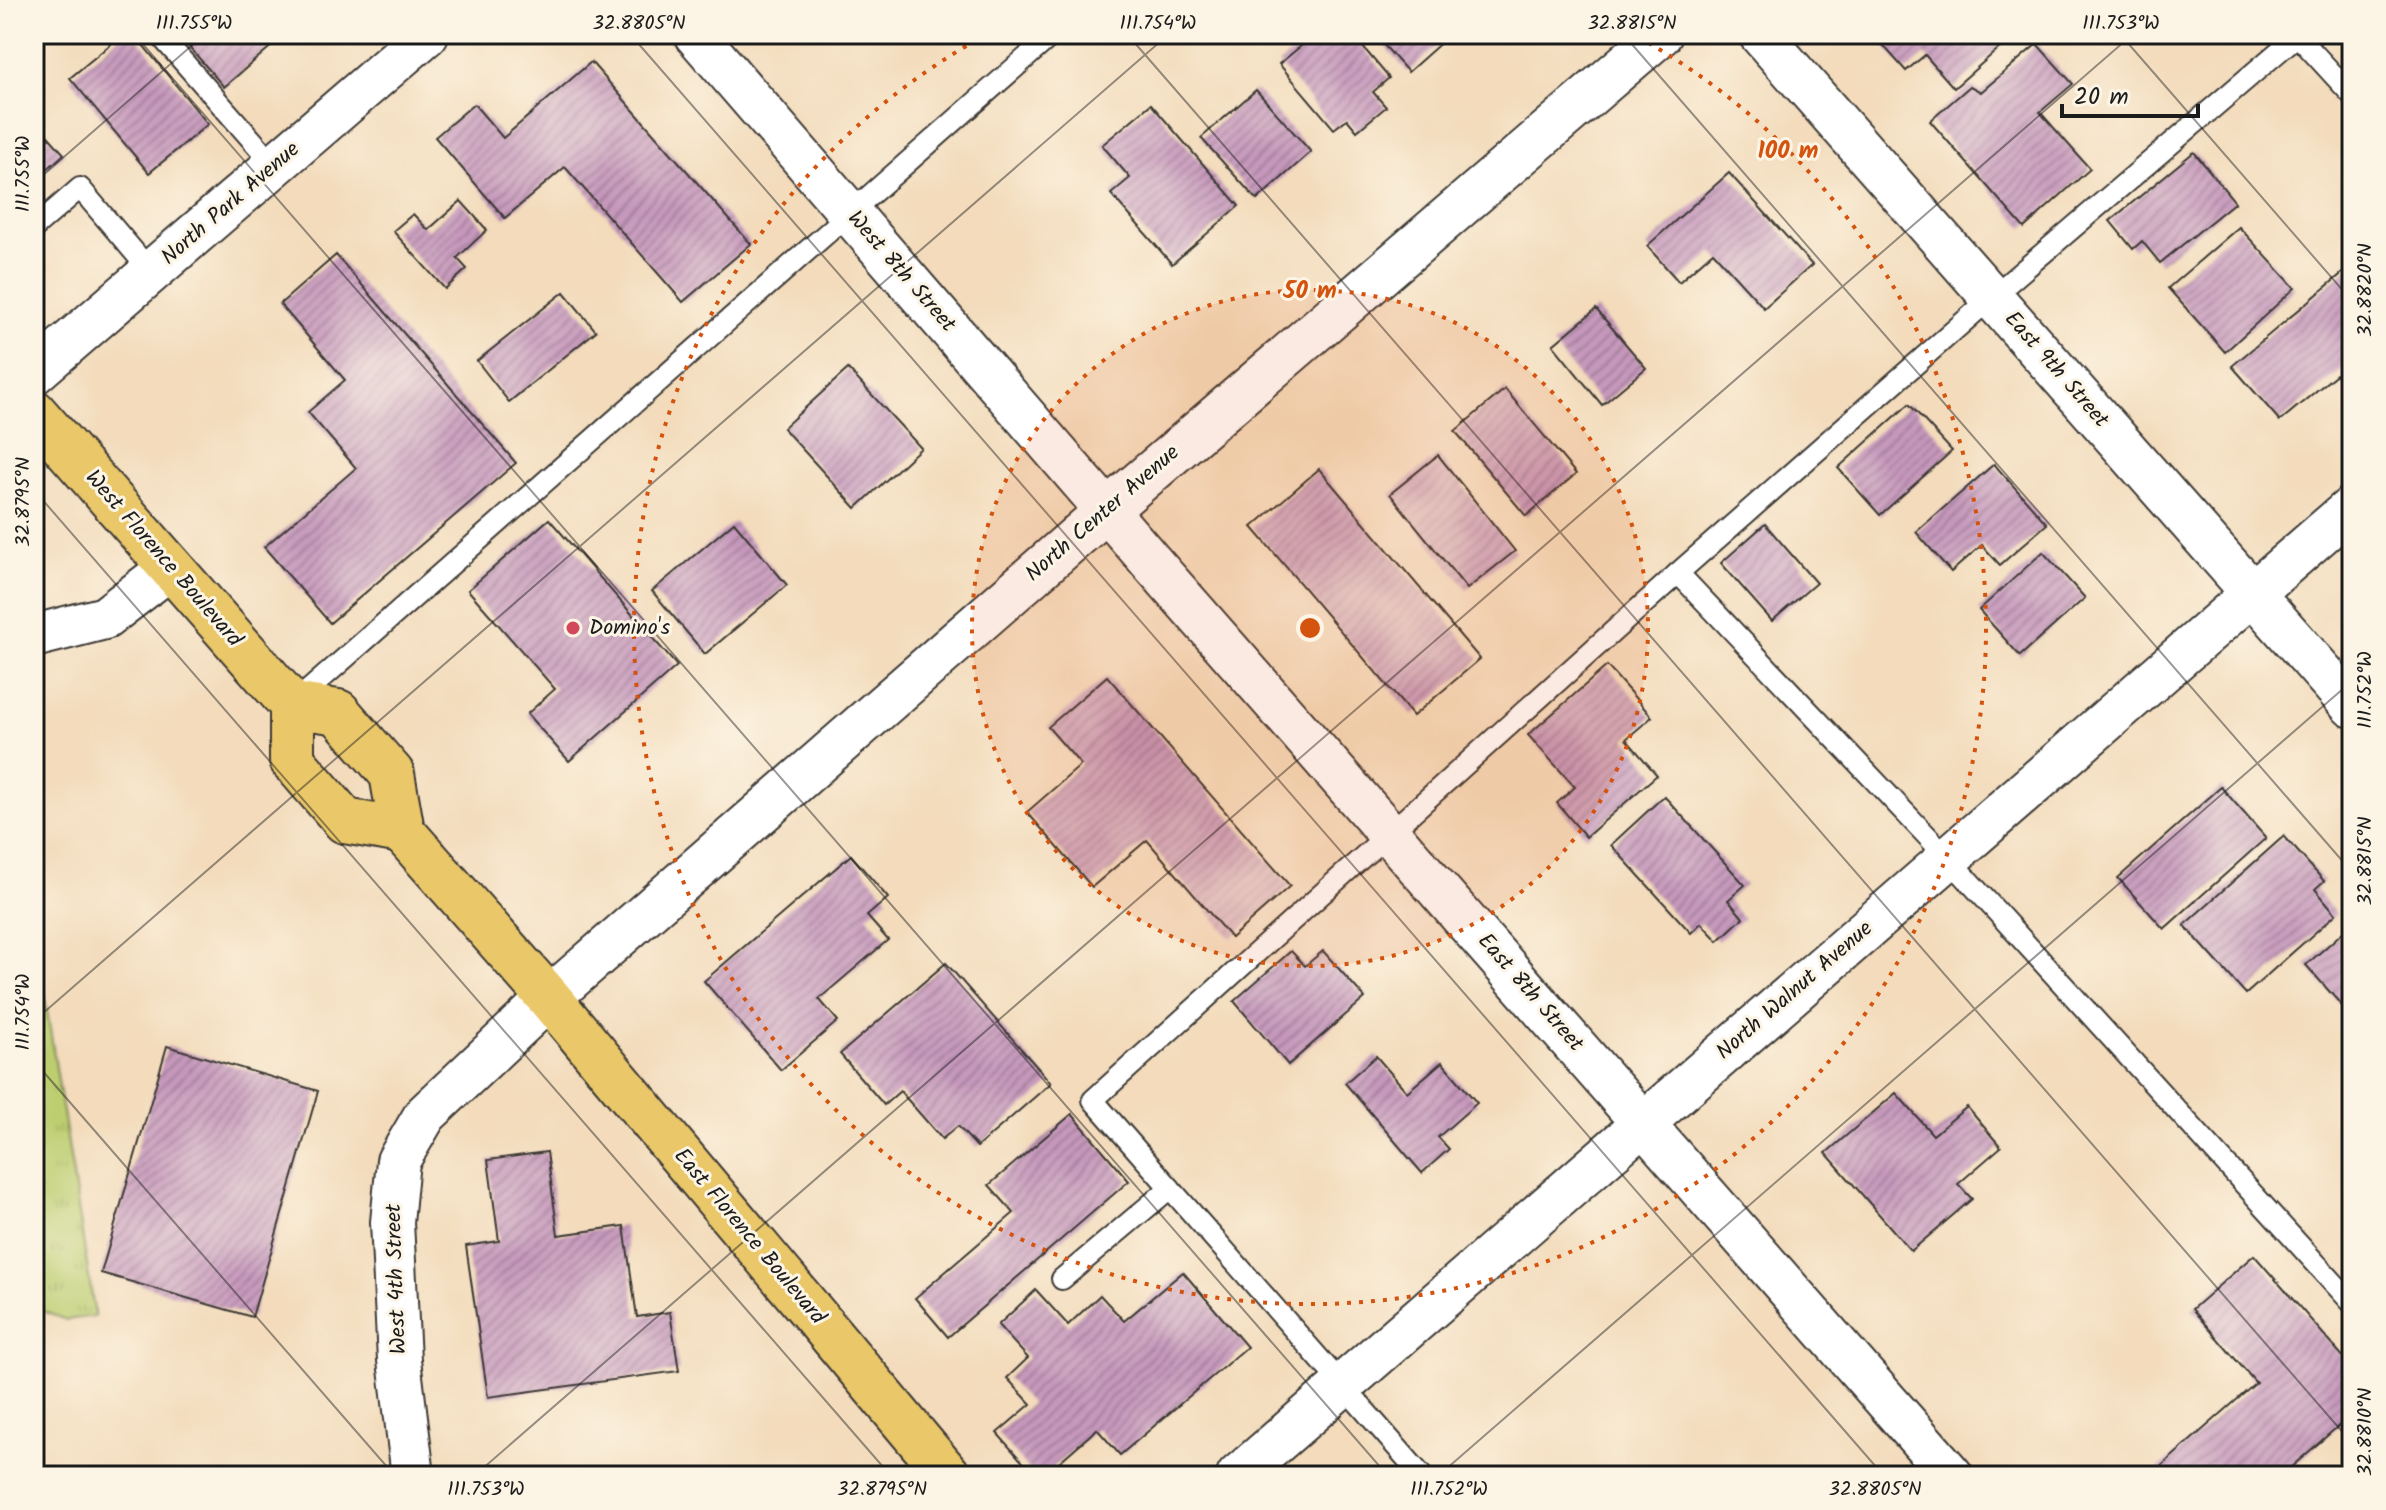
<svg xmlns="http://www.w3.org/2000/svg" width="2386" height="1510" font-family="Kalam,sans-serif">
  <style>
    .park { fill: url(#park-tufts); stroke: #6c7546; stroke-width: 2 }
    .building { fill: url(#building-hatch) }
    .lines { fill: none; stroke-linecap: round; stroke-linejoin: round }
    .service-casing { stroke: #3c3934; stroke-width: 24 }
    .minor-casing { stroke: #3c3934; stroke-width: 46 }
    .primary-casing { stroke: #3c3934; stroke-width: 48 }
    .service { stroke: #fff; stroke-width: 20 }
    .minor { stroke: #fff; stroke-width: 42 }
    .primary { stroke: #eac769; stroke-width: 44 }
    .ticks { fill: none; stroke: #1c1c1c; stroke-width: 2; stroke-opacity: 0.45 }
    .ring { fill: none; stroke: #d4530e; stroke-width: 4; stroke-dasharray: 4 8 }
    .poi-dot { fill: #d1495b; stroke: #fcf5e5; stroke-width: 3 }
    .labels { text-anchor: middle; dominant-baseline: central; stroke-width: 6; stroke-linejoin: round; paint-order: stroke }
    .street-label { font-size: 22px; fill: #1c1c1c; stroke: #fcf5e5 }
    .poi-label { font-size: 22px; fill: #1c1c1c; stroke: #fcf5e5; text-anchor: start }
    .centre { fill: #d4530e; stroke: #fcf5e5; stroke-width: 4 }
    .ring-label { font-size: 24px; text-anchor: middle; font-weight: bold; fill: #d4530e; stroke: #fcf5e5; stroke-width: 6; stroke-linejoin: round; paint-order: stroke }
    .neatline { fill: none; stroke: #1c1c1c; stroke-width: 3 }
    .ticks-label { font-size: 20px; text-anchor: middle; fill: #1c1c1c }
  </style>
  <defs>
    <pattern id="park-tufts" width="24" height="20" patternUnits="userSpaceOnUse" patternTransform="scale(2)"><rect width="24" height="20" fill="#bdce71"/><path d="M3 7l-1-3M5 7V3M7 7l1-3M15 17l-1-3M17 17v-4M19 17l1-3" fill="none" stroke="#a2b061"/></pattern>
    <pattern id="building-hatch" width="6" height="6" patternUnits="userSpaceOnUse" patternTransform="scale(2)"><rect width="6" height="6" fill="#c698bc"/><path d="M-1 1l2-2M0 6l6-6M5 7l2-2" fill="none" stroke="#a07b98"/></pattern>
  </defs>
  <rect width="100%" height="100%" fill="#fcf5e5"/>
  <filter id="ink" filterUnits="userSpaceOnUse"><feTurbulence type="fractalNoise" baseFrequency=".0125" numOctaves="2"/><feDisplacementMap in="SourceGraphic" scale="16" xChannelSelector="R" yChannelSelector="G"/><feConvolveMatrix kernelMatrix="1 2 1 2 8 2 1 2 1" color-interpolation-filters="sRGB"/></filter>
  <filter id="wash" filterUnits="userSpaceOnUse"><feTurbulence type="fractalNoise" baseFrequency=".006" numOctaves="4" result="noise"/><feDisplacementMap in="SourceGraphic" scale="32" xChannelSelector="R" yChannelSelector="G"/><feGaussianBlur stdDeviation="1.8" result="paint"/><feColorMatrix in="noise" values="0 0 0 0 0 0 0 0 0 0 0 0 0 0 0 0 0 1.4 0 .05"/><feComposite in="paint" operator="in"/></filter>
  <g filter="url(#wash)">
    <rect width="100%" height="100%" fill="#f3dbbb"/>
    <polygon class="park" points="34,984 44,991 95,1316 66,1320 34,1308"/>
    <g id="blocks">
      <g class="building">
        <polygon points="123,34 134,34 208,124 149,173 70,78"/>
        <polygon points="178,34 281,34 283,36 224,87"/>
        <polygon points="1293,34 1352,34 1389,78 1373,92 1386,107 1357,131 1347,119 1334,129 1279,64 1302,45"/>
        <polygon points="1374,34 1439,34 1444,40 1408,72"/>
        <polygon points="1873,34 2011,34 2013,36 1954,88 1925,55 1906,71"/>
        <polygon points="2037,44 2073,84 2040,112 2090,169 2024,228 1930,121 1970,86 1981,92"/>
        <polygon points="591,62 751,244 683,302 565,167 505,218 435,137 474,104 503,138"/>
        <polygon points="1256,90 1311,152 1257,200 1201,138"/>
        <polygon points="1151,104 1239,206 1172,264 1111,194 1130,178 1102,145"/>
        <polygon points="34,120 64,154 34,181"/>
        <polygon points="2194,152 2235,202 2160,263 2142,241 2133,249 2110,221"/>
        <polygon points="1729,173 1812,265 1764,308 1713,252 1679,282 1647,246"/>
        <polygon points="461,201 487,230 457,258 467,269 445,289 393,231 413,214 428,230"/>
        <polygon points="2239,227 2295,288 2225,352 2168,288"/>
        <polygon points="336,255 516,463 330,623 264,547 356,468 308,412 345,380 280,304"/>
        <polygon points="2352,265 2352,361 2280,421 2232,366"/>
        <polygon points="564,292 596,331 509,402 477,361"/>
        <polygon points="1596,309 1646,368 1602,405 1553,345"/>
        <polygon points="848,369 921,448 856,508 783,428"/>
        <polygon points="1505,389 1576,474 1526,516 1455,431"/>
        <polygon points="1909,404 1952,451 1880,515 1838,468"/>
        <polygon points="1438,455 1515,551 1467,589 1390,494"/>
        <polygon points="1994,464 2047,524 2000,565 1982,545 1951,572 1916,532"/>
        <polygon points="1319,469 1480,659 1413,716 1252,527"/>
        <polygon points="549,519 677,666 569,761 527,714 555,689 468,590"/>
        <polygon points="734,522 787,585 705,654 652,591"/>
        <polygon points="1765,524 1816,583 1772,621 1721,563"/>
        <polygon points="2043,552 2085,598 2020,656 1979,610"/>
        <polygon points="1607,666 1652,717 1626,739 1657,775 1586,837 1557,803 1575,787 1528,735"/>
        <polygon points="1107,676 1290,886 1231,938 1147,840 1092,887 1027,812 1081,765 1048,727"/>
        <polygon points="2221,787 2266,838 2164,929 2118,878"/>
        <polygon points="1664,796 1745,885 1728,900 1743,918 1718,941 1701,923 1691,933 1611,845"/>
        <polygon points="2284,836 2324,881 2315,889 2336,914 2246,994 2184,925"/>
        <polygon points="851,855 888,898 867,916 888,940 819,999 838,1021 781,1070 704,981"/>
        <polygon points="2352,924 2352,1017 2306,965"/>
        <polygon points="1291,951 1305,966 1323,951 1365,998 1288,1065 1234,1001"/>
        <polygon points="946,963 1051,1083 977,1147 958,1126 942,1139 900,1091 884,1105 840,1054"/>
        <polygon points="167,1046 318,1091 252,1317 101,1273"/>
        <polygon points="1376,1056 1407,1092 1442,1062 1477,1103 1438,1137 1449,1149 1422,1173 1345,1083"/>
        <polygon points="1896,1093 1933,1135 1967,1107 2001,1147 1958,1184 1972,1199 1911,1251 1826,1153"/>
        <polygon points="1072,1114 1129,1181 948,1337 915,1298 1014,1213 989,1185"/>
        <polygon points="547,1152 558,1235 624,1226 637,1317 670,1312 679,1371 488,1397 466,1246 499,1241 488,1160"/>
        <polygon points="2254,1255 2352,1367 2352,1414 2281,1476 2150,1476 2256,1383 2192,1309"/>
        <polygon points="1183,1272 1247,1347 1120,1455 1097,1429 1043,1476 1035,1476 997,1433 1031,1404 1007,1378 1028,1358 998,1325 1036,1290 1068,1325 1100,1295 1124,1321"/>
      </g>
    </g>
  </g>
  <g filter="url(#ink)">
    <use href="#blocks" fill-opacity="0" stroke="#3c3934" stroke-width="2"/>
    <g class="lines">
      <defs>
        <g id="service">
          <polyline points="159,34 275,166"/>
          <polyline points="2297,35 2352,95"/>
          <polyline points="34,228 80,188 152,273"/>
          <polyline points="1678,573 1948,858 2352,1303"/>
          <polyline points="294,703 1053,34"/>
          <polyline points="1062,1279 1170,1188"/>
          <polyline points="1422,1476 1093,1100 1678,573 1992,297 2299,34"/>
        </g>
        <g id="minor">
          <polyline points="695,34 1152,563 1952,1476"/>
          <polyline points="1760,34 2352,706"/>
          <polyline points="34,373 427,34"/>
          <polyline points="34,636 105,618 171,567"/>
          <polyline points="413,1476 399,1360 392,1222 398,1161 425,1115 549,998 1106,511 1661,34"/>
          <polyline points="1238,1476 2352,507"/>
        </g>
        <g id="primary">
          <polyline points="34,412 292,705 292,760 345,821 402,831"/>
          <polyline points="292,705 338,712 392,774 402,831 549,998 949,1476"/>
        </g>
      </defs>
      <use href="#service" class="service-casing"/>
      <use href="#minor" class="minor-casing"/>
      <use href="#primary" class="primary-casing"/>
      <use href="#service" class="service"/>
      <use href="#minor" class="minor"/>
      <use href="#primary" class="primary"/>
    </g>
  </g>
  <path class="ticks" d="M134,34L1388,1476M630,34L1884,1476M1127,34L2352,1443M1623,34L2352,872M2120,34L2352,301M34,183L205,34M34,490L891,1476M34,1021L1169,34M34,1061L395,1476M474,1476L2133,34M1438,1476L2352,681"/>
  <circle cx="1310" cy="628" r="338" fill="#d4530e" fill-opacity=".12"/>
  <g class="ring">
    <circle cx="1310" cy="628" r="338"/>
    <path d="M1638 37A676 676 0 1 1 982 37"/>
  </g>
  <circle class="poi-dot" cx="573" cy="628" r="8"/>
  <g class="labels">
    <g class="street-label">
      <text transform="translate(231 204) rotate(-41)">North Park Avenue</text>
      <text transform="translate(901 272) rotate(49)">West 8th Street</text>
      <text transform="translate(2056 370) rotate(49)">East 9th Street</text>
      <text transform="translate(1103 514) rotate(-41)">North Center Avenue</text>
      <text transform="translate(163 559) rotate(49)">West Florence Boulevard</text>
      <text transform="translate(1795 991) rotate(-41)">North Walnut Avenue</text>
      <text transform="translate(1530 993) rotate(49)">East 8th Street</text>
      <text transform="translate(749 1237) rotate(50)">East Florence Boulevard</text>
      <text transform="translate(397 1279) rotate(-92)">West 4th Street</text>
    </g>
    <g class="poi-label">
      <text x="589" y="628">Domino's</text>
    </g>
  </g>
  <circle cx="1310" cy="628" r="12" class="centre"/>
  <g class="ring-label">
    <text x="1788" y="158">100 m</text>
    <text x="1310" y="298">50 m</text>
  </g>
  <rect width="2386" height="1510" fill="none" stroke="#fcf5e5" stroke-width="88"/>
  <path d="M2062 104v12h136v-12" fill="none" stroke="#1c1c1c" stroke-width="4"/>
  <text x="2074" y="104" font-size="24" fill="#1c1c1c" stroke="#fcf5e5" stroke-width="6" paint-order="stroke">20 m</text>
  <rect x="44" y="44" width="2298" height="1422" class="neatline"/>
  <g class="ticks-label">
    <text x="194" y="29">111.755°W</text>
    <text x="639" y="29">32.8805°N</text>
    <text x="1158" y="29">111.754°W</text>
    <text x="1632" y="29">32.8815°N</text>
    <text x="2121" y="29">111.753°W</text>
    <text transform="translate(22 174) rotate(-90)" y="7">111.755°W</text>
    <text transform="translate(2364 290) rotate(-90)" y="7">32.8820°N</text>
    <text transform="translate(22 502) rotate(-90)" y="7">32.8795°N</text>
    <text transform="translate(2364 690) rotate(-90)" y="7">111.752°W</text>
    <text transform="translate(2364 861) rotate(-90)" y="7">32.8815°N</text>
    <text transform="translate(22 1012) rotate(-90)" y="7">111.754°W</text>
    <text transform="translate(2364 1432) rotate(-90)" y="7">32.8810°N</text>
    <text x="486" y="1495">111.753°W</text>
    <text x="882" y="1495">32.8795°N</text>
    <text x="1449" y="1495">111.752°W</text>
    <text x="1875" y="1495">32.8805°N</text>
  </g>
</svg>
